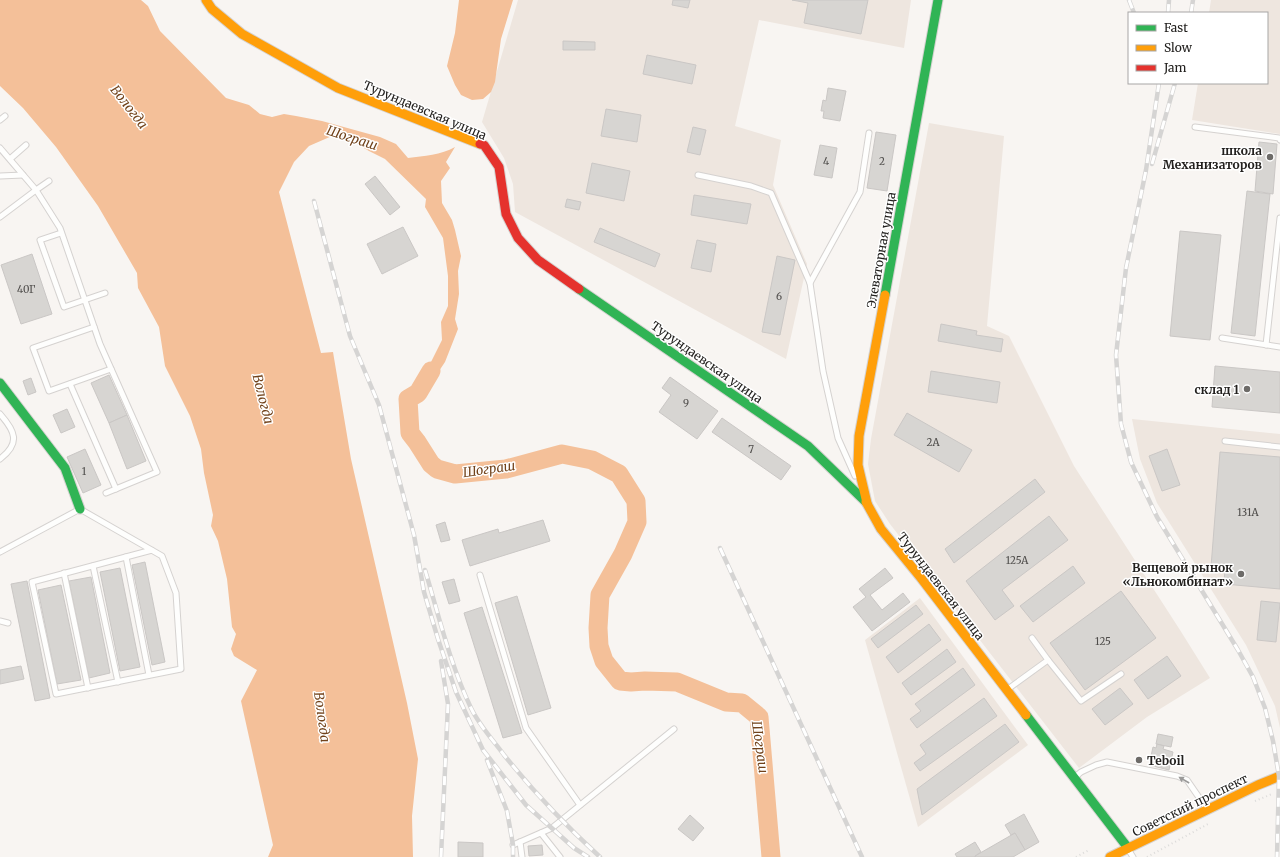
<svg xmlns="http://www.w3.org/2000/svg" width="1280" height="857" font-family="Merriweather,serif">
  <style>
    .built { fill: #eee6df }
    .water { fill: #f4c099 }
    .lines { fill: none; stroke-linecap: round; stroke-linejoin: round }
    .river { stroke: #f4c099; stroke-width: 19 }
    .building { fill: #d7d5d2; stroke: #cac7c5 }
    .lane-casing { stroke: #d5d2d0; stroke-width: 7 }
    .fast-casing { stroke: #d5d2d0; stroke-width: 11 }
    .slow-casing { stroke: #d5d2d0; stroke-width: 11 }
    .jam-casing { stroke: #d5d2d0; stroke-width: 11 }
    .path { stroke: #dcdbda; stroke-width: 2; stroke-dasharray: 1 3; stroke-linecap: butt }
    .lane { stroke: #fefefd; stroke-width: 5 }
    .fast { stroke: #30b455; stroke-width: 9 }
    .slow { stroke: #ff9f0a; stroke-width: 9 }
    .jam { stroke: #e5322d; stroke-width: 9 }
    .rail-casing { stroke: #d5d4d3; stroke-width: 4.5 }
    .rail { stroke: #fff; stroke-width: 3; stroke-dasharray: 9; stroke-linecap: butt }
    .oneway { fill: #9b9a99 }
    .poi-dot { fill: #6d6b68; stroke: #fff; stroke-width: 1.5 }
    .labels { text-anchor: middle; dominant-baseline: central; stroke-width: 3; stroke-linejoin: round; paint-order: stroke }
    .number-label { font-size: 10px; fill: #4f4d4b }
    .street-label { font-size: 12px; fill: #22201e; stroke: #fff }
    .poi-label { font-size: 12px; font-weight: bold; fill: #22201e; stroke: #fff; text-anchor: end }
    .water-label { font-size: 13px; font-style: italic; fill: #71421a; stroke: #fff }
  </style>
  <rect width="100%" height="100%" fill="#f8f5f2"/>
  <g class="built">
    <polygon points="518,0 911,0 904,48 759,20 735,126 781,140 773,185 807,264 786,359 515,212 513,184 504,158 482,122"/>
    <polygon points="1211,0 1280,0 1280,134 1192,120 1198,83 1267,83 1267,13 1209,13"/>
    <polygon points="929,123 1004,136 987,326 1009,336 1074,466 1180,630 1210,678 1147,717 1079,768 890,524 875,501 868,464 871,439"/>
    <polygon points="1132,419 1280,434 1280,728 1275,706 1246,645 1157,503 1140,459"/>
    <polygon points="920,598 1028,745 918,827 865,640"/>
  </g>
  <g class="water">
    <path d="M0,0H141L148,6L160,31L226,98L249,105L260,114L272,117L284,114L296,116L322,121L380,137L396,144L408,158C424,156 441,155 455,147L446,162L450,168L441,181L442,203L452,220L455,230L461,256L458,271L459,294L455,319L458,329L445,362L431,383L418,393L422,380L442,340L441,322L448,306V276L443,238L425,207L426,199L385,159L369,151L352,141L332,136L309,146L294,162L279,192L321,353L333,352L351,459L407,703L418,759L412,816L413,857H268L273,845L241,701L257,670L234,656L231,649L236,634L232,627L227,579L218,541L211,526L213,515L204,473L201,449L190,416L165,366L159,327L138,288L137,273L98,206L56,147L23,108L0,86Z"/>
    <polygon points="459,0 513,0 501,39 495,82 491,92 483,99 472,100 461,95 455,85 447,66 455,33"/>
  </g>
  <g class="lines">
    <polyline class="river" points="431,371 418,393 408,399 410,433 417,442 431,464 437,469 455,474 506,469 562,454 592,460 619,474 636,501 637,522 623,554 600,595 598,628 599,646 604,661 620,681 631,682 645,681 677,682 726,702 742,703 759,717 771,857"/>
  </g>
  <g class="building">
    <polygon points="673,0 690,0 688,8 672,5"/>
    <polygon points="792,0 868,0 861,34 804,23 808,3"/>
    <polygon points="563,41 595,42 595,50 563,50"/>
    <polygon points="647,55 696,65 692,84 643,74"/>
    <polygon points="828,88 846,91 840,121 823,118 824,111 821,111 823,100 826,101"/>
    <polygon points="606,109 641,115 637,142 601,136"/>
    <polygon points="693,127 706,130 700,155 687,152"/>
    <polygon points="876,132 896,135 887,191 867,188"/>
    <polygon points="1259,142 1277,144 1273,194 1255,191"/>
    <polygon points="820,145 837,148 832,178 814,175"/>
    <polygon points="592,163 630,171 624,201 586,193"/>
    <polygon points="375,176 400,207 390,215 365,184"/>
    <polygon points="1247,191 1270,194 1255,336 1231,333"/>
    <polygon points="694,195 751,204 747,224 691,215"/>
    <polygon points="567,199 581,202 579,210 565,207"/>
    <polygon points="403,227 418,256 382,274 367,244"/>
    <polygon points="600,228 660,254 655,267 594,242"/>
    <polygon points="1180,231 1221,235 1210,340 1170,336"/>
    <polygon points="697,240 716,244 711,272 691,268"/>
    <polygon points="32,254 52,314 21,324 1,265"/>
    <polygon points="777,256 795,260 780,335 762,332"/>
    <polygon points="941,324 977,331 976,335 1003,339 1001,352 938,341"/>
    <polygon points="1215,366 1280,372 1280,413 1212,407"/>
    <polygon points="931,371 1000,382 997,403 928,392"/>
    <polygon points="109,375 127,415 109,423 91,383"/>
    <polygon points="670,377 718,411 697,439 659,412 671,395 662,388"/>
    <polygon points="31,378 36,392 28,395 23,381"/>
    <polygon points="67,409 75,427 61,433 53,415"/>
    <polygon points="907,413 972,450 959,472 894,435"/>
    <polygon points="127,415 146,461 127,469 109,423"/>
    <polygon points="722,418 791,466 781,480 712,432"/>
    <polygon points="85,449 101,485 83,493 67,457"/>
    <polygon points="1167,449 1180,485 1162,491 1149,456"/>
    <polygon points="1220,452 1280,457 1280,589 1224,584 1225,568 1211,567"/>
    <polygon points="1035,479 1045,492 954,563 945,549"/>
    <polygon points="1049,516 1068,540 1002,590 1014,606 995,620 966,581"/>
    <polygon points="543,520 550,541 470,566 462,540 498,529 499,533"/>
    <polygon points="445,522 450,540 441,542 436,525"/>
    <polygon points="145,562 165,662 152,665 132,565"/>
    <polygon points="1073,566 1085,583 1033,622 1020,606"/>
    <polygon points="120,568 140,667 120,671 100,572"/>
    <polygon points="885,568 893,578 870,595 882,610 903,593 910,602 872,631 853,607 866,597 859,589"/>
    <polygon points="91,577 110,673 89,678 69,581"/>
    <polygon points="454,579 460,601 449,604 442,582"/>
    <polygon points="27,581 50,698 35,701 11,584"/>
    <polygon points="61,585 81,680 57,684 38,590"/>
    <polygon points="1121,591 1156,638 1085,690 1050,643"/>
    <polygon points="517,596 551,708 528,715 495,603"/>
    <polygon points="1261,601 1280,603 1276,642 1257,640"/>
    <polygon points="916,605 923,614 878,648 871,639"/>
    <polygon points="482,607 522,733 503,738 464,613"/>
    <polygon points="929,624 941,640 898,673 886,657"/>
    <polygon points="947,649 956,662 911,695 902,683"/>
    <polygon points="1167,656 1181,676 1148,699 1134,680"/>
    <polygon points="21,666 24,679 0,684 0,670"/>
    <polygon points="963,668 975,685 917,728 910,719 921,711 915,704"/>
    <polygon points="1120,688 1133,704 1105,725 1092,709"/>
    <polygon points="984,698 997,716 920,771 914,763 926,754 920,745"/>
    <polygon points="1005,724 1019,742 922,815 917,789"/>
    <polygon points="1158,734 1173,737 1171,747 1156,744"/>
    <polygon points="1157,744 1164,746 1163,749 1173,752 1169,770 1149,765 1153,747 1156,748"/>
    <polygon points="1024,814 1039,842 1025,850 1015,833 1011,835 1005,825"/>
    <polygon points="690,815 704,828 693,841 678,829"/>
    <polygon points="1015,833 1025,850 1013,857 975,857 975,856"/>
    <polygon points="458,842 483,843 483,857 458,857"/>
    <polygon points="975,842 981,852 975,856 975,857 957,857 955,854"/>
    <polygon points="542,845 543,855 529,856 528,846"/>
  </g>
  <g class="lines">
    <defs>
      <g id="lane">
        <polyline points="0,120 5,116"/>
        <polyline points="1195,127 1279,138 1280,140"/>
        <polyline points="0,148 36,190 49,181"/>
        <polyline points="10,159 26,145"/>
        <polyline points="698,175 751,186 771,193 810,283 823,371 838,438 855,476"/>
        <polyline points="0,176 23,175"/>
        <polyline points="0,217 36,190 60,228 100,344 157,472 106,493"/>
        <polyline points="61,233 40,240 64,307 105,293"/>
        <polyline points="810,283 860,192 869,133"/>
        <polyline points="94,327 33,348 49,391 111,369"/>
        <polyline points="1222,338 1280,347"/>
        <polyline points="1266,345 1280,218"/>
        <polyline points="70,384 116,489"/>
        <path d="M0,414C15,431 21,443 0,459"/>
        <polyline points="1225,441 1280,447"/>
        <polyline points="0,552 80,509 162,556 176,593 181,669 56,694 32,582 152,550"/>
        <polyline points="126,557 149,675"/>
        <polyline points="93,566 118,682"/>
        <polyline points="64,573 88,688"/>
        <polyline points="480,575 526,728 580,805"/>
        <polyline points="0,621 8,623"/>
        <polyline points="1032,638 1048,660"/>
        <polyline points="1008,689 1048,660 1081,701 1121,674"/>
        <polyline points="1075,777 1081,772 1096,765 1107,762 1177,776 1187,780 1207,809"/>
        <polyline points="541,833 560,857"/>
        <polyline points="520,842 522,857"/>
        <polyline points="513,845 552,828 674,729"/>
        <polyline points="1128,849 1133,857"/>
      </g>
      <g id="fast">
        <polyline points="579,289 808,446 866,502"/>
        <polyline points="885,295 938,0"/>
        <polyline points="0,383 65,468 80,509"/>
        <polyline points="1026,715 1128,848"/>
      </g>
      <g id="slow">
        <polyline points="206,0 212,9 242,34 338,88 480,144"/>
        <polyline points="866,502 881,529 921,578 1026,715"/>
        <polyline points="867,503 858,465 859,436 885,295"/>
        <polyline points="1110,857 1258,785 1280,776"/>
      </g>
      <polyline id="jam" points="480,144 484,145 499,167 506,214 518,238 538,260 579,289"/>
    </defs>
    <use href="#lane" class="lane-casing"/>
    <use href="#fast" class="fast-casing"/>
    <use href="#slow" class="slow-casing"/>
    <use href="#jam" class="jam-casing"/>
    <g class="path">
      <polyline points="1255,801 1272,794"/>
      <polyline points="1076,857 1089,850"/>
      <polyline points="1147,857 1208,824"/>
    </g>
    <use href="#lane" class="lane"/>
    <use href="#fast" class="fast"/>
    <use href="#slow" class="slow"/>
    <use href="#jam" class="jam"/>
    <defs>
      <g id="rail">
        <polyline points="1129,0 1134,13"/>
        <polyline points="1168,13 1169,0"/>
        <polyline points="1191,13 1193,0"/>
        <polyline points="1159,83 1146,170 1126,268 1116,355 1121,424 1131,462 1157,517 1238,650 1253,677 1265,708 1273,741 1279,776 1277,857"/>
        <polyline points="1152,164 1175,83"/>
        <polyline points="314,201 350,336 379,405 414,535 424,592 438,639 456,692 483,750 526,805 574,848 588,857"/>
        <polyline points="720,548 862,857"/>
        <path d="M425,570C439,616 450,664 471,708C479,725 493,740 504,755C534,792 565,825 600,857"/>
        <polyline points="487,760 507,811 513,845 513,857"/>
        <polyline points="441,857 448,704 441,661"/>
      </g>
    </defs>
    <use href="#rail" class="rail-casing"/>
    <use href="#rail" class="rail"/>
  </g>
  <defs><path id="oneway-solid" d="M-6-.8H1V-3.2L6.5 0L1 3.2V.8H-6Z"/></defs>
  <use class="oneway" href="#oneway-solid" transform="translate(1184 780) rotate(-150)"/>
  <g class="poi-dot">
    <circle cx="1270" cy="157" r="4"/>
    <circle cx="1247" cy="389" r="4"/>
    <circle cx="1241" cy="574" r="4"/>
    <circle cx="1139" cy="760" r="4"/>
  </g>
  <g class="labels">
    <g class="number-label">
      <text x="826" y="161">4</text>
      <text x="882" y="161">2</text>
      <text x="26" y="289">40Г</text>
      <text x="779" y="296">6</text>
      <text x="686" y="403">9</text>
      <text x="933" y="442">2А</text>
      <text x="751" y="449">7</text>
      <text x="84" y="471">1</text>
      <text x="1248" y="512">131А</text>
      <text x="1017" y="560">125А</text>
      <text x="1103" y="641">125</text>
    </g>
    <g class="street-label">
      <text transform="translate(425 110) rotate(23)">Турундаевская улица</text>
      <text transform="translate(881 250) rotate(-80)">Элеваторная улица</text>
      <text transform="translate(707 362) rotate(35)">Турундаевская улица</text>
      <text transform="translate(941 586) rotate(52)">Турундаевская улица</text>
      <text transform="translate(1190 805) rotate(-26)">Советский проспект</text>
    </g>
    <g class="poi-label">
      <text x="1262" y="150">школа<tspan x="1262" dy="14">Механизаторов</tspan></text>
      <text x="1239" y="389">склад 1</text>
      <text x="1233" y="567">Вещевой рынок<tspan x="1233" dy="14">«Льнокомбинат»</tspan></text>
      <text x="1147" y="760" text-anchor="start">Teboil</text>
    </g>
    <g class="water-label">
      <text transform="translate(129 107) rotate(52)">Вологда</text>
      <text transform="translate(352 138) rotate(18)">Шограш</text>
      <text transform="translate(263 399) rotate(76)">Вологда</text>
      <text transform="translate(489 469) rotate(-8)">Шограш</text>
      <text transform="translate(322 717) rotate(82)">Вологда</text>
      <text transform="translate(760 747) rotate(82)">Шограш</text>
    </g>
  </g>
  <rect x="1128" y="12" width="140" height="72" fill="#ffffff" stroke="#a7a6a5"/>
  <rect x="1136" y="25" width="20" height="6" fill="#30b455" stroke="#a7a6a5"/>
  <text x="1164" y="32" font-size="12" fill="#22201e">Fast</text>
  <rect x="1136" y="45" width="20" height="6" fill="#ff9f0a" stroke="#a7a6a5"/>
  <text x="1164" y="52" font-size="12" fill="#22201e">Slow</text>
  <rect x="1136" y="65" width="20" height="6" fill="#e5322d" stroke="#a7a6a5"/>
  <text x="1164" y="72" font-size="12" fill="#22201e">Jam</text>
</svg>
